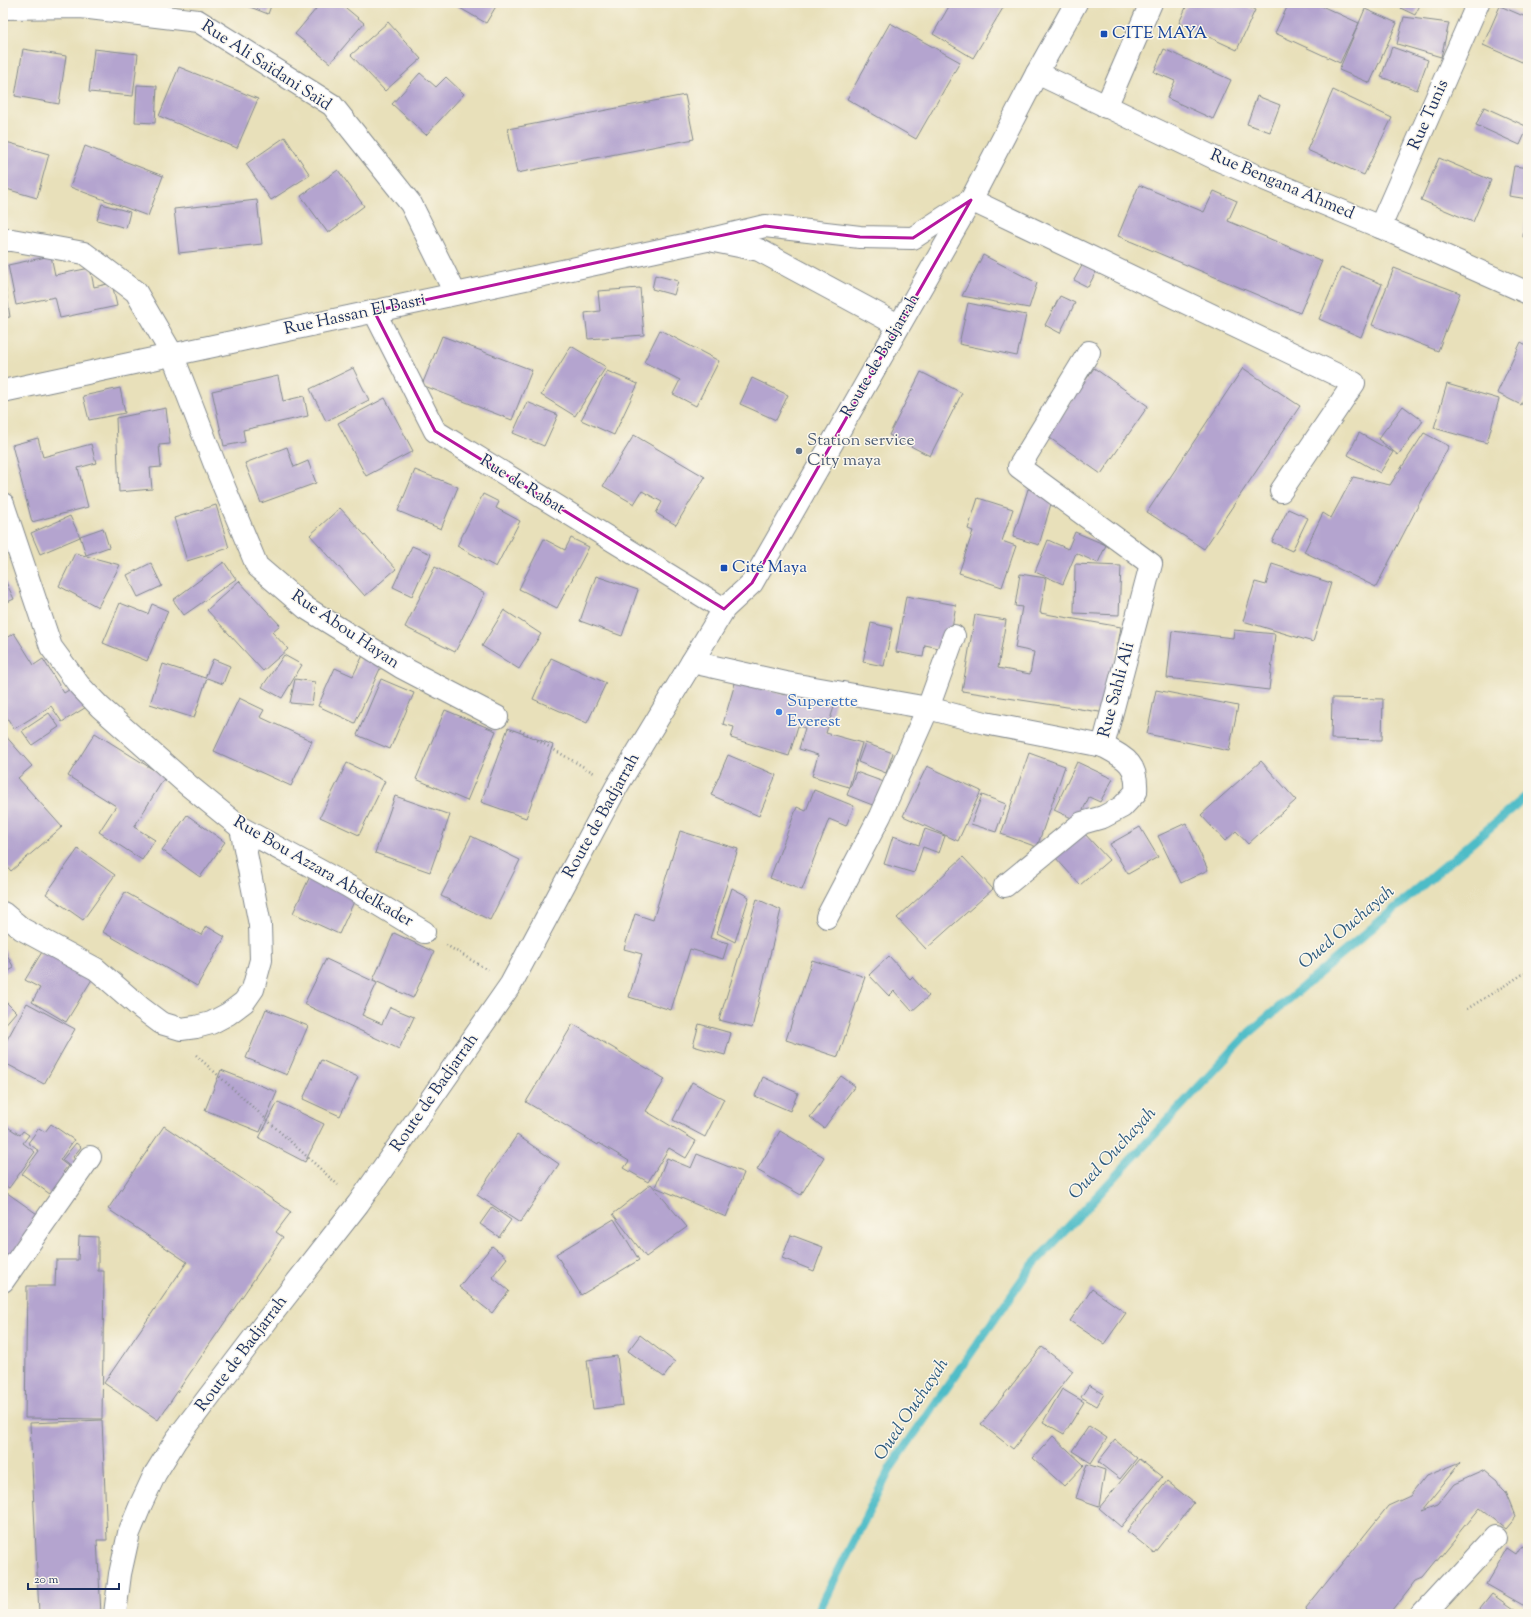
<svg xmlns="http://www.w3.org/2000/svg" width="1531" height="1617" font-family="'Sorts Mill Goudy',serif">
  <style>
    .lines { fill: none; stroke-linecap: round; stroke-linejoin: round }
    .stream { stroke: #4ebcc7; stroke-width: 9 }
    .building { fill: #b4a4cf }
    .minor-casing { stroke: #82888c; stroke-width: 24 }
    .major-casing { stroke: #82888c; stroke-width: 24 }
    .path { stroke: #82888c; stroke-width: 2.5; stroke-dasharray: 1 3; stroke-linecap: butt }
    .minor { stroke: #fff; stroke-width: 22 }
    .major { stroke: #fff; stroke-width: 22 }
    .marked { fill: none; stroke: #b5179e; stroke-width: 3; stroke-linejoin: round }
    .transit-dot { fill: #1a4fb4; stroke: #fbf7ec; stroke-width: 1.5 }
    .service-dot { fill: #5c6f8a; stroke: #fbf7ec; stroke-width: 1.5 }
    .shop-dot { fill: #3f7fe0; stroke: #fbf7ec; stroke-width: 1.5 }
    .labels { text-anchor: middle; dominant-baseline: central; stroke-width: 3; stroke-linejoin: round; paint-order: stroke }
    .transit-label { font-size: 17px; fill: #164399; stroke: #fbf7ec; text-anchor: start }
    .street-label { font-size: 17px; fill: #1b2f5e; stroke: #fbf7ec }
    .service-label { font-size: 17px; fill: #4e5e75; stroke: #fbf7ec; text-anchor: start }
    .shop-label { font-size: 17px; fill: #366cbe; stroke: #fbf7ec; text-anchor: start }
    .water-label { font-size: 18px; font-style: italic; fill: #2a597e; stroke: #fbf7ec }
  </style>
  <rect width="100%" height="100%" fill="#fbf7ec"/>
  <filter id="ink" filterUnits="userSpaceOnUse"><feTurbulence type="fractalNoise" baseFrequency=".025" numOctaves="2"/><feDisplacementMap in="SourceGraphic" scale="8" xChannelSelector="R" yChannelSelector="G"/><feConvolveMatrix kernelMatrix="1 2 1 2 8 2 1 2 1" color-interpolation-filters="sRGB"/></filter>
  <filter id="wash" filterUnits="userSpaceOnUse"><feTurbulence type="fractalNoise" baseFrequency=".012" numOctaves="4" result="noise"/><feDisplacementMap in="SourceGraphic" scale="16" xChannelSelector="R" yChannelSelector="G"/><feGaussianBlur stdDeviation="0.9" result="paint"/><feColorMatrix in="noise" values="0 0 0 0 0 0 0 0 0 0 0 0 0 0 0 0 0 1.4 0 .05"/><feComposite in="paint" operator="in"/></filter>
  <g filter="url(#wash)">
    <rect width="100%" height="100%" fill="#e8e0ba"/>
    <g class="lines">
      <polyline class="stream" points="817,1614 891,1467 1031,1267 1249,1033 1528,795"/>
    </g>
    <g id="blocks">
      <g class="building">
        <polygon points="240,3 272,3 268,14"/>
        <polygon points="321,3 340,3 364,23 330,63 295,34"/>
        <polygon points="451,3 498,3 486,23"/>
        <polygon points="951,3 1006,3 973,58 933,34"/>
        <polygon points="1188,3 1240,3 1255,10 1237,50 1179,23"/>
        <polygon points="1289,3 1315,3 1359,23 1340,63 1275,33"/>
        <polygon points="1390,3 1421,3 1415,15"/>
        <polygon points="1500,6 1528,18 1528,49 1522,62 1483,45"/>
        <polygon points="1365,9 1397,23 1370,83 1339,70"/>
        <polygon points="1404,17 1449,23 1441,57 1397,44"/>
        <polygon points="388,22 421,59 385,91 351,55"/>
        <polygon points="890,23 960,62 916,139 847,99"/>
        <polygon points="1392,47 1428,60 1417,90 1381,77"/>
        <polygon points="23,49 66,56 59,104 15,96"/>
        <polygon points="94,49 138,54 133,96 89,92"/>
        <polygon points="1164,49 1231,80 1213,119 1167,98 1175,81 1154,72"/>
        <polygon points="179,67 258,99 237,148 159,116"/>
        <polygon points="420,73 436,87 446,77 464,94 426,135 392,104"/>
        <polygon points="137,85 157,86 155,123 135,122"/>
        <polygon points="1333,90 1392,118 1364,175 1307,150"/>
        <polygon points="685,95 694,139 517,173 508,129"/>
        <polygon points="1257,96 1280,105 1270,132 1247,124"/>
        <polygon points="1484,107 1528,127 1520,145 1476,125"/>
        <polygon points="285,137 310,175 271,200 246,164"/>
        <polygon points="6,142 49,154 37,198 3,188 3,152"/>
        <polygon points="85,146 163,176 148,216 70,187"/>
        <polygon points="1439,158 1491,180 1473,222 1421,200"/>
        <polygon points="1514,166 1528,168 1528,199 1509,196"/>
        <polygon points="338,170 364,206 328,233 301,196"/>
        <polygon points="1139,185 1204,212 1214,191 1237,201 1228,221 1322,261 1300,313 1118,236"/>
        <polygon points="257,200 262,244 179,253 174,209"/>
        <polygon points="102,204 130,212 126,228 97,220"/>
        <polygon points="1527,207 1528,207 1528,237 1523,237"/>
        <polygon points="983,255 1037,283 1029,308 962,296"/>
        <polygon points="51,256 55,275 90,268 94,287 112,283 117,306 60,318 55,297 16,305 8,265"/>
        <polygon points="1084,262 1097,270 1088,287 1074,280"/>
        <polygon points="1341,267 1382,284 1361,337 1319,319"/>
        <polygon points="1394,268 1460,293 1438,351 1372,325"/>
        <polygon points="3,272 10,317 3,318"/>
        <polygon points="655,275 678,281 674,295 652,289"/>
        <polygon points="640,288 644,335 588,339 585,313 600,311 598,291"/>
        <polygon points="1060,296 1075,303 1060,333 1045,325"/>
        <polygon points="968,303 1026,315 1017,356 959,344"/>
        <polygon points="660,330 719,361 696,406 673,394 680,380 644,362"/>
        <polygon points="442,336 532,370 512,420 422,385"/>
        <polygon points="1521,342 1528,346 1528,391 1521,405 1497,393"/>
        <polygon points="571,346 606,367 575,416 541,395"/>
        <polygon points="353,368 369,400 326,421 310,389"/>
        <polygon points="1094,368 1148,406 1101,474 1047,436"/>
        <polygon points="1243,368 1300,406 1204,549 1147,512"/>
        <polygon points="607,371 638,384 614,435 581,420"/>
        <polygon points="921,372 962,393 930,456 889,435"/>
        <polygon points="278,376 283,401 304,396 308,416 243,430 245,442 224,446 212,391"/>
        <polygon points="752,378 788,395 776,420 740,404"/>
        <polygon points="1447,384 1499,399 1487,443 1434,428"/>
        <polygon points="120,388 125,413 89,420 83,396"/>
        <polygon points="385,398 413,451 366,476 338,423"/>
        <polygon points="527,402 558,415 544,446 513,433"/>
        <polygon points="1403,406 1423,421 1398,455 1378,439"/>
        <polygon points="166,408 170,444 159,445 161,467 150,468 152,489 119,492 116,418"/>
        <polygon points="1359,433 1393,452 1380,473 1348,455"/>
        <polygon points="1424,433 1449,446 1376,587 1304,552 1323,513 1331,518 1353,477 1390,485"/>
        <polygon points="634,435 705,477 676,525 656,513 662,502 642,491 634,504 603,486"/>
        <polygon points="38,438 43,457 91,444 96,463 78,468 88,507 32,522 12,445"/>
        <polygon points="287,447 294,467 308,461 316,483 261,503 245,463"/>
        <polygon points="415,470 458,487 441,529 398,511"/>
        <polygon points="1028,489 1053,497 1039,545 1013,537"/>
        <polygon points="483,494 499,502 496,508 520,521 496,567 457,546"/>
        <polygon points="978,498 1013,509 1002,541 1016,546 1002,587 959,573 973,531 968,529"/>
        <polygon points="216,505 229,548 187,561 174,518"/>
        <polygon points="340,508 396,569 365,596 310,535"/>
        <polygon points="1288,509 1308,518 1292,551 1272,542"/>
        <polygon points="70,516 80,537 40,554 31,533"/>
        <polygon points="103,528 109,547 86,555 80,536"/>
        <polygon points="1075,532 1106,545 1098,563 1076,553 1063,584 1035,572 1048,540 1068,549"/>
        <polygon points="571,538 589,547 557,608 519,589 544,539 565,550"/>
        <polygon points="412,546 431,554 412,596 393,587"/>
        <polygon points="75,553 120,565 98,607 59,586"/>
        <polygon points="224,562 236,579 184,615 173,600"/>
        <polygon points="151,563 162,586 138,597 127,575"/>
        <polygon points="1075,564 1121,566 1119,615 1074,613"/>
        <polygon points="1272,564 1331,583 1313,642 1243,621 1255,582 1266,585"/>
        <polygon points="435,567 485,593 455,652 405,627"/>
        <polygon points="1020,574 1046,578 1040,613 1121,627 1106,713 962,691 975,615 1006,620 998,668 1030,674 1034,652 1015,648 1022,607 1015,606"/>
        <polygon points="3,576 14,599 3,604"/>
        <polygon points="596,576 638,590 622,636 580,621"/>
        <polygon points="239,581 280,625 272,632 288,649 263,671 207,610"/>
        <polygon points="906,596 956,605 948,650 925,645 923,657 896,652"/>
        <polygon points="120,603 148,614 152,604 168,611 147,661 103,643"/>
        <polygon points="504,610 541,634 519,669 482,646"/>
        <polygon points="871,623 892,628 884,666 863,662"/>
        <polygon points="1234,630 1275,634 1269,690 1167,678 1172,631 1233,638"/>
        <polygon points="14,633 34,665 43,659 64,693 75,686 88,706 62,722 51,706 14,729 3,711 3,640"/>
        <polygon points="366,649 385,658 355,723 318,706 335,668 353,676"/>
        <polygon points="284,655 302,665 282,698 262,687"/>
        <polygon points="551,658 606,683 587,723 533,699"/>
        <polygon points="213,659 230,666 223,684 207,678 194,718 150,704 163,664 205,678"/>
        <polygon points="295,679 315,682 312,705 290,703"/>
        <polygon points="381,679 414,693 390,749 357,735"/>
        <polygon points="736,680 785,695 787,686 836,700 826,733 862,743 849,787 812,776 818,755 799,749 805,728 798,726 789,756 731,738 734,727 723,724"/>
        <polygon points="1156,690 1238,706 1229,751 1147,734"/>
        <polygon points="239,698 264,710 260,717 312,741 291,786 214,751"/>
        <polygon points="1332,698 1383,699 1382,740 1331,739"/>
        <polygon points="445,710 496,731 467,801 416,779"/>
        <polygon points="49,713 59,727 32,745 22,731"/>
        <polygon points="508,728 553,745 526,818 481,802"/>
        <polygon points="3,733 32,766 18,778 62,827 11,871 3,862"/>
        <polygon points="95,733 165,777 134,827 155,840 142,860 99,832 116,806 68,776"/>
        <polygon points="865,743 893,753 886,773 858,762"/>
        <polygon points="1029,753 1065,766 1037,847 1001,834"/>
        <polygon points="728,755 776,775 759,816 711,795"/>
        <polygon points="1261,761 1296,800 1248,844 1236,831 1225,841 1201,815"/>
        <polygon points="1077,762 1113,779 1100,802 1089,797 1078,821 1054,810"/>
        <polygon points="347,763 385,781 359,835 320,817"/>
        <polygon points="927,766 981,791 958,841 903,816"/>
        <polygon points="856,772 884,782 875,806 847,795"/>
        <polygon points="814,790 854,806 846,826 829,819 802,890 770,878 797,807 806,811"/>
        <polygon points="982,795 1006,804 996,832 971,824"/>
        <polygon points="395,796 450,815 430,872 375,853"/>
        <polygon points="187,815 225,842 200,877 162,850"/>
        <polygon points="1186,823 1208,870 1181,883 1158,836"/>
        <polygon points="1140,827 1158,857 1128,874 1110,844"/>
        <polygon points="925,829 945,836 939,853 923,847 914,873 884,864 893,836 919,845"/>
        <polygon points="680,831 738,849 710,938 728,943 723,959 690,949 671,1010 629,997 642,954 624,949 635,914 653,920"/>
        <polygon points="1083,832 1109,860 1080,885 1055,857"/>
        <polygon points="471,836 520,860 490,920 441,896"/>
        <polygon points="78,849 115,875 83,920 46,894"/>
        <polygon points="963,857 993,889 926,949 897,918"/>
        <polygon points="312,872 358,893 339,934 293,913"/>
        <polygon points="732,888 749,897 735,942 717,933"/>
        <polygon points="125,892 201,935 206,926 225,937 197,986 103,932"/>
        <polygon points="757,899 781,910 752,1028 719,1020"/>
        <polygon points="394,933 434,952 413,998 373,980"/>
        <polygon points="45,947 94,976 66,1022 32,1002 40,988 25,980"/>
        <polygon points="3,948 14,968 3,974"/>
        <polygon points="889,956 910,979 912,977 929,996 912,1011 894,991 889,996 869,975"/>
        <polygon points="326,959 377,983 362,1015 382,1024 390,1007 414,1017 399,1049 304,1004"/>
        <polygon points="812,960 865,977 838,1057 786,1040"/>
        <polygon points="3,999 16,1012 3,1027"/>
        <polygon points="27,1003 75,1029 44,1084 3,1062 3,1047"/>
        <polygon points="266,1009 308,1026 287,1075 246,1058"/>
        <polygon points="573,1024 665,1079 646,1111 696,1141 686,1158 669,1148 648,1182 624,1168 629,1161 599,1143 598,1145 526,1102"/>
        <polygon points="699,1024 731,1033 725,1055 693,1046"/>
        <polygon points="321,1060 358,1077 340,1116 303,1099"/>
        <polygon points="221,1070 277,1092 260,1132 205,1110"/>
        <polygon points="841,1076 855,1086 824,1128 810,1117"/>
        <polygon points="763,1077 798,1093 790,1111 755,1096"/>
        <polygon points="692,1082 724,1099 705,1137 673,1120"/>
        <polygon points="278,1102 324,1124 305,1162 259,1138"/>
        <polygon points="3,1124 20,1135 23,1131 29,1135 23,1143 35,1152 9,1188 3,1184"/>
        <polygon points="51,1124 74,1140 60,1160 68,1166 63,1172 68,1176 54,1197 22,1174 39,1151 28,1143 39,1128 45,1132"/>
        <polygon points="164,1126 291,1212 276,1232 283,1237 158,1420 104,1383 187,1262 108,1209"/>
        <polygon points="780,1131 824,1157 801,1195 757,1170"/>
        <polygon points="517,1135 559,1164 520,1223 477,1195"/>
        <polygon points="76,1143 81,1147 73,1157 77,1162 72,1168 62,1160"/>
        <polygon points="697,1154 744,1173 726,1217 655,1187 667,1158 691,1168"/>
        <polygon points="651,1184 687,1227 646,1257 613,1214"/>
        <polygon points="3,1190 40,1216 3,1270"/>
        <polygon points="492,1207 511,1220 499,1237 480,1224"/>
        <polygon points="614,1219 639,1260 581,1295 556,1254"/>
        <polygon points="791,1235 823,1247 814,1271 782,1258"/>
        <polygon points="79,1236 98,1237 98,1271 104,1271 102,1419 25,1418 27,1286 55,1286 56,1260 78,1260"/>
        <polygon points="492,1246 507,1258 492,1277 509,1291 492,1313 459,1287"/>
        <polygon points="1092,1289 1126,1313 1104,1344 1070,1321"/>
        <polygon points="640,1335 675,1362 664,1377 628,1351"/>
        <polygon points="1042,1347 1073,1371 1013,1449 981,1424"/>
        <polygon points="617,1356 623,1405 593,1409 587,1360"/>
        <polygon points="1089,1385 1104,1394 1097,1406 1081,1397"/>
        <polygon points="1062,1389 1084,1402 1064,1434 1043,1422"/>
        <polygon points="102,1420 107,1540 97,1540 101,1614 39,1614 30,1423"/>
        <polygon points="1089,1426 1107,1438 1091,1463 1072,1451"/>
        <polygon points="1053,1436 1084,1465 1064,1486 1033,1458"/>
        <polygon points="1115,1440 1137,1458 1120,1479 1098,1462"/>
        <polygon points="1139,1459 1162,1477 1121,1527 1099,1508"/>
        <polygon points="1461,1462 1422,1510 1438,1504 1454,1484 1485,1470 1497,1480 1501,1488 1505,1492 1515,1516 1505,1528 1480,1508 1423,1578 1416,1581 1390,1614 1308,1614 1306,1608 1388,1506 1410,1496 1426,1476"/>
        <polygon points="1087,1464 1105,1470 1099,1506 1076,1498"/>
        <polygon points="1167,1481 1194,1503 1154,1553 1127,1531"/>
        <polygon points="1521,1546 1528,1550 1528,1608 1486,1584 1507,1548 1516,1554"/>
        <polygon points="1492,1594 1520,1614 1476,1614"/>
      </g>
    </g>
  </g>
  <g filter="url(#ink)">
    <use href="#blocks" fill-opacity="0" stroke="#82888c" stroke-width="1"/>
    <g class="lines">
      <defs>
        <g id="minor">
          <polyline points="3,8 81,7 198,21 332,105 411,204 455,293"/>
          <polyline points="1037,73 1221,161 1380,227 1528,293"/>
          <polyline points="1106,107 1151,3"/>
          <polyline points="1380,227 1478,3"/>
          <polyline points="3,240 12,240 84,253 136,292 172,354 217,470 257,566 306,608 401,667 497,717"/>
          <polyline points="714,241 759,250 898,325"/>
          <polyline points="374,311 435,431 724,609"/>
          <polyline points="3,391 707,240 765,226 860,237 913,238 971,200 1354,383 1281,491"/>
          <polyline points="3,504 51,647 79,685 100,707 188,785 241,828 348,886 424,932"/>
          <polyline points="692,662 786,683 928,708 985,723 1103,746 1151,564 1019,467 1089,352"/>
          <path d="M1005,886L1082,823L1103,817L1122,807L1136,792C1138,763 1125,758 1103,746"/>
          <polyline points="3,913 22,929 96,969 141,1008 161,1023 181,1029 196,1027 211,1023 228,1014 244,1002 253,989 261,960 260,925 241,828"/>
          <polyline points="827,917 880,816 928,708 954,636"/>
          <polyline points="3,1281 90,1157"/>
          <polyline points="1424,1614 1495,1537"/>
        </g>
        <polyline id="major" points="115,1614 120,1574 129,1533 141,1504 155,1474 176,1440 268,1319 358,1204 511,984 617,786 692,662 724,609 752,583 971,200 1037,73 1076,3"/>
      </defs>
      <use href="#minor" class="minor-casing"/>
      <use href="#major" class="major-casing"/>
      <g class="path">
        <polyline points="520,730 594,773"/>
        <polyline points="446,945 488,970"/>
        <polyline points="1467,1009 1528,971"/>
        <polyline points="196,1055 338,1185"/>
      </g>
      <use href="#minor" class="minor"/>
      <use href="#major" class="major"/>
    </g>
  </g>
  <path class="marked" d="M971,200L752,583L724,609L435,431L374,311L765,226L860,237L913,238Z"/>
  <g class="transit-dot">
    <rect x="1100" y="30" width="8" height="8" rx="2"/>
    <rect x="720" y="564" width="8" height="8" rx="2"/>
  </g>
  <circle class="service-dot" cx="799" cy="451" r="4"/>
  <circle class="shop-dot" cx="779" cy="712" r="4"/>
  <g class="labels">
    <g class="transit-label">
      <text x="1112" y="34">CITE MAYA</text>
      <text x="732" y="568">Cité Maya</text>
    </g>
    <g class="street-label">
      <text transform="translate(266 66) rotate(33)">Rue Ali Saïdani Saïd</text>
      <text transform="translate(1429 115) rotate(-66)">Rue Tunis</text>
      <text transform="translate(1282 185) rotate(23)">Rue Bengana Ahmed</text>
      <text transform="translate(355 315) rotate(-12)">Rue Hassan El Basri</text>
      <text transform="translate(881 356) rotate(-60)">Route de Badjarrah</text>
      <text transform="translate(522 485) rotate(32)">Rue de Rabat</text>
      <text transform="translate(345 630) rotate(34)">Rue Abou Hayan</text>
      <text transform="translate(1117 690) rotate(-75)">Rue Sahli Ali</text>
      <text transform="translate(602 816) rotate(-61)">Route de Badjarrah</text>
      <text transform="translate(323 872) rotate(30)">Rue Bou Azzara Abdelkader</text>
      <text transform="translate(435 1093) rotate(-55)">Route de Badjarrah</text>
      <text transform="translate(242 1354) rotate(-53)">Route de Badjarrah</text>
    </g>
    <g class="service-label">
      <text x="807" y="441">Station service<tspan x="807" dy="20">City maya</tspan></text>
    </g>
    <g class="shop-label">
      <text x="787" y="702">Superette<tspan x="787" dy="20">Everest</tspan></text>
    </g>
    <g class="water-label">
      <text transform="translate(1347 928) rotate(-40)">Oued Ouchayah</text>
      <text transform="translate(1113 1154) rotate(-47)">Oued Ouchayah</text>
      <text transform="translate(912 1410) rotate(-56)">Oued Ouchayah</text>
    </g>
  </g>
  <rect width="1531" height="1617" fill="none" stroke="#fbf7ec" stroke-width="16"/>
  <path d="M28 1583v6h91v-6" fill="none" stroke="#1b2f5e" stroke-width="2"/>
  <text x="34" y="1583" font-size="12" fill="#1b2f5e" stroke="#fbf7ec" stroke-width="3" paint-order="stroke">20 m</text>
</svg>
